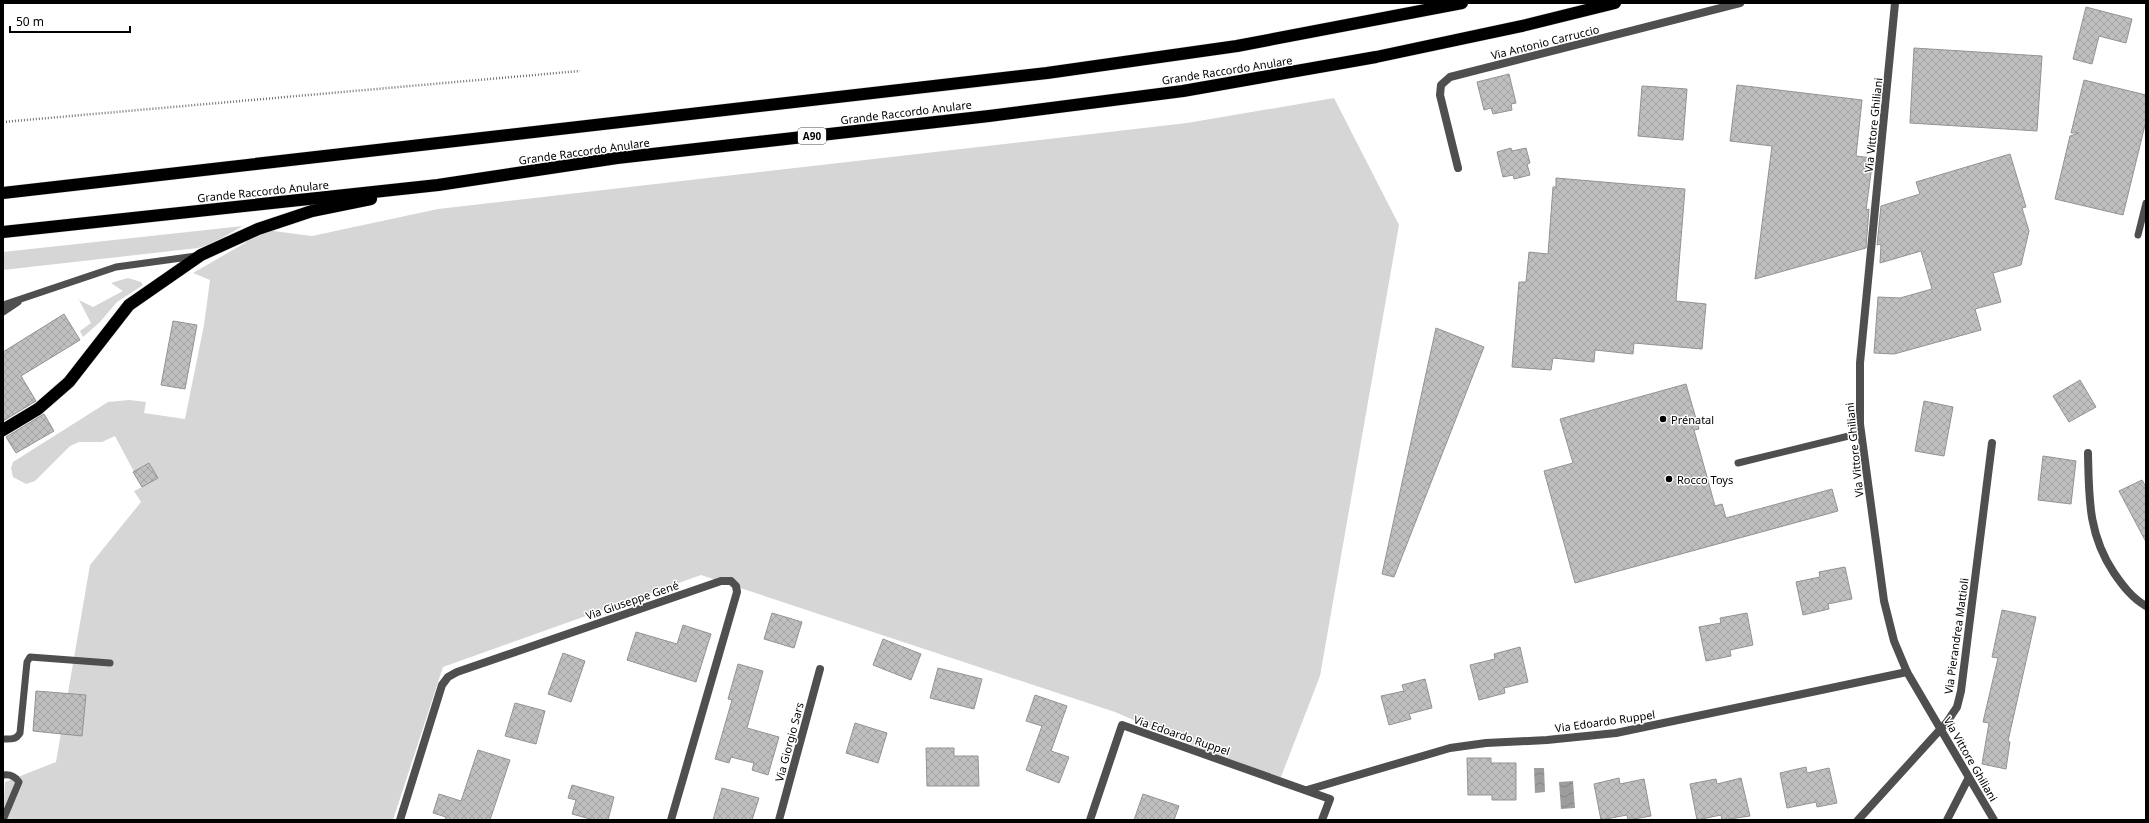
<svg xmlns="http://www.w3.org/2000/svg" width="2149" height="823" font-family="'Noto Sans',sans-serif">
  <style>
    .grass { fill: #d6d6d6 }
    .water { fill: url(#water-waves) }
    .building { fill: url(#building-cross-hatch); stroke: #939393 }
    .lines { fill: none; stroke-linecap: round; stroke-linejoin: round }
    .motorway-casing { stroke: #dbdbdb; stroke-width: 13 }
    .path { stroke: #717171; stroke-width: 2.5; stroke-dasharray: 1 2; stroke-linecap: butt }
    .service { stroke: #4f4f4f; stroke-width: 7 }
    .minor { stroke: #4f4f4f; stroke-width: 8 }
    .motorway { stroke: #000; stroke-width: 12 }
    .poi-dot { fill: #000; stroke: #fff; stroke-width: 1.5 }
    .labels { text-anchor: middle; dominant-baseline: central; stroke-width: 3; stroke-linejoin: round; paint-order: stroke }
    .shield { fill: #fff; stroke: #4c4c4c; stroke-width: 1 }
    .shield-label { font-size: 10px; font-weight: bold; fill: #000 }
    .street-label { font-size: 11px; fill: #000; stroke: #fff }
    .poi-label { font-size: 11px; fill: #000; stroke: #fff; text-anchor: start }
  </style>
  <defs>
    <pattern id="water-waves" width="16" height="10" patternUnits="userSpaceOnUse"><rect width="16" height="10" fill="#9d9d9d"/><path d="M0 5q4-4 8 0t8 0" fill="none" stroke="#858585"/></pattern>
    <pattern id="building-cross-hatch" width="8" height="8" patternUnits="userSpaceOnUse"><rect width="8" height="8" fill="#bfbfbf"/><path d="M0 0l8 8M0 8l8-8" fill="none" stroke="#a2a2a2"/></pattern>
  </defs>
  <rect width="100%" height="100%" fill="#fff"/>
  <g class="grass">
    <polygon points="1334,98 1399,225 1320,676 1279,782 1115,712 701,575 443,667 393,820 3,820 5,782 56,762 90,565 141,502 134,491 142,487 115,436 102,442 79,442 70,446 35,481 26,484 13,477 11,468 13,462 108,402 129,400 146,402 144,413 185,419 204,325 210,280 193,273 245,243 258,229 312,236 438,209 1187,123"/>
    <polygon points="243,226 211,244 198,248 3,270 3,252"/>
    <polygon points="128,278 141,282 143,285 117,302 100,322 83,337 80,331 91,323 79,300 93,307 123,291 111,283"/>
  </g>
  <g class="water">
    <polygon points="1534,768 1544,768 1545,792 1535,793"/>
    <polygon points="1573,781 1575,808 1561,809 1559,782"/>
  </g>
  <g class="building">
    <polygon points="2086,7 2132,19 2126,43 2099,36 2092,64 2073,59"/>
    <polygon points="1914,48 2042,56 2037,131 1910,123"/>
    <polygon points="1509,74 1516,103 1511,104 1512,110 1493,114 1491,108 1484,110 1477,82"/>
    <polygon points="2084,80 2146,95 2146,121 2123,215 2055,199 2070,136 2079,133 2071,133"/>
    <polygon points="1737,85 1862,100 1856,156 1873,158 1866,210 1869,209 1866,248 1755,279 1772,146 1730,141"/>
    <polygon points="1642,86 1687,89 1683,140 1638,136"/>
    <polygon points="1511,148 1512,151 1526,148 1530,163 1527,164 1530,175 1514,179 1513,175 1503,177 1497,152"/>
    <polygon points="2010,154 2026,207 2022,208 2029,231 2021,265 1993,273 2001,302 1975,309 1981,330 1894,354 1874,353 1878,297 1900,298 1932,289 1921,251 1880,263 1881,244 1877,245 1881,206 1920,194 1916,182"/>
    <polygon points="1556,178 1685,189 1676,301 1706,304 1702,349 1634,343 1633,354 1595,350 1594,362 1553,358 1551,370 1512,367 1519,282 1526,282 1529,252 1548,254 1553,187 1556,187"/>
    <polygon points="64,314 80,340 21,376 36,401 3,421 3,352"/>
    <polygon points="173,321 197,325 185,389 161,385"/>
    <polygon points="1436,328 1484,347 1394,577 1382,574"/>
    <polygon points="2080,380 2096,407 2069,422 2053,396"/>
    <polygon points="1686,384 1699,429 1694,430 1715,506 1722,504 1726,518 1832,489 1838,511 1575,583 1544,471 1573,463 1560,419"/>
    <polygon points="1924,401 1953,407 1944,456 1915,451"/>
    <polygon points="44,414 54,431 16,453 6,437"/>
    <polygon points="2043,456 2076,461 2071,504 2038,500"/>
    <polygon points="149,463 158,478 142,487 133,472"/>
    <polygon points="2142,480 2146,487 2146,542 2119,491"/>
    <polygon points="1845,567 1852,599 1828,604 1829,609 1803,615 1796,582 1820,577 1819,572"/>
    <polygon points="2002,610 2036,617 2008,741 2010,742 2006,769 1982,764 1989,723 1983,722 1998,658 1992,657"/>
    <polygon points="772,613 802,622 794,648 764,639"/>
    <polygon points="1747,613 1753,645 1730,650 1731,656 1706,661 1699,627 1721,623 1720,618"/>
    <polygon points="683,625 711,634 696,682 627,660 636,632 677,644"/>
    <polygon points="883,639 921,654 911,680 873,665"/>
    <polygon points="1520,647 1528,682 1504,688 1505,693 1479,700 1470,665 1495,659 1494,654"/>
    <polygon points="563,653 585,661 571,702 548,694"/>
    <polygon points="738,664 763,671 747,728 779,737 768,775 752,770 754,763 731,757 729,763 715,759 732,700 728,699"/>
    <polygon points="938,668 982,679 974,709 930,698"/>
    <polygon points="1425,679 1432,708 1409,714 1411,719 1389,725 1381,696 1404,691 1402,685"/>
    <polygon points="36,691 86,695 82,736 33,731"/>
    <polygon points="1035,695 1067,706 1051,751 1069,757 1059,783 1026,770 1042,726 1026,721"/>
    <polygon points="515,703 545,711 536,744 505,736"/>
    <polygon points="855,723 887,733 878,763 846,753"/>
    <polygon points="926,748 954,748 954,756 978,756 979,786 927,786"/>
    <polygon points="478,750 510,760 490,820 445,820 446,817 433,813 439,794 461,801"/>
    <polygon points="1467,758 1491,758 1491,763 1516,763 1516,800 1492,800 1492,795 1468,795"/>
    <polygon points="1806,767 1807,773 1829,768 1837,803 1817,807 1816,802 1787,808 1780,773"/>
    <polygon points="1619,778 1620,784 1644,779 1651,816 1628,820 1627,815 1601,820 1594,784"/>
    <polygon points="1741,778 1750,816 1722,820 1721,815 1697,820 1690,784 1716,779 1717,784"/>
    <polygon points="572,785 614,797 608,820 594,820 572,814 576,800 568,798"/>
    <polygon points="722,788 759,798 752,820 713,820"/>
    <polygon points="1143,794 1179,806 1174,820 1134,820"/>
  </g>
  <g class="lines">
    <defs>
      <g id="motorway">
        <polyline points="3,193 1047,73 1237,46 1462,3"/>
        <polyline points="3,232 438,185 617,158 989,116 1183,91 1376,57 1526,25 1615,3"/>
        <polyline points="3,430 38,409 69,382 129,305 201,255 258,229 312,211 371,199"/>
      </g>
    </defs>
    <use href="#motorway" class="motorway-casing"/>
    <polyline class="path" points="3,122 580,71"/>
    <g class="service">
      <polyline points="2138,235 2146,203"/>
      <polyline points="3,305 116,267 196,256"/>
      <polyline points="3,312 18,302"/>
      <polyline points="1738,463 1861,433"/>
      <path d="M3,739C11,739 16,740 20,733L27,662L30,657L110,663"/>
      <path d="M3,775C10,774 15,776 19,782L3,820"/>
    </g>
    <g class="minor">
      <polyline points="1895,3 1860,363 1860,424 1884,601 1894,641 1907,672 1994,820"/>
      <polyline points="1458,168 1440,95 1441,85 1450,77 1740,3"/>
      <path d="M2088,453C2089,498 2088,534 2114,573C2123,586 2132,598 2146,606"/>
      <polyline points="1307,790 1450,748 1486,743 1547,740 1616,733 1907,672"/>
      <polyline points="400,820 442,685 448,677 457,672 721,581 731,581 736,586 737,592 671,820"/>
      <polyline points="779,820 820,669"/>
      <polyline points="1090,820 1122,725 1330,799 1322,820"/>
      <polyline points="1858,820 1947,722 1957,707 1961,691 1992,443"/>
      <polyline points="1947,820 1968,779"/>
    </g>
    <use href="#motorway" class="motorway"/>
  </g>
  <g class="poi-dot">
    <circle cx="1663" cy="419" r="4"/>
    <circle cx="1669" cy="479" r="4"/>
  </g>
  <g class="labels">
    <rect class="shield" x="798" y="128" width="28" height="16" rx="3"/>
    <g class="shield-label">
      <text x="812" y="136">A90</text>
    </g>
    <g class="street-label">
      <text transform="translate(1545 42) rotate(-14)">Via Antonio Carruccio</text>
      <text transform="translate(1227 70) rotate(-9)">Grande Raccordo Anulare</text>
      <text transform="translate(906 112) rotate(-7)">Grande Raccordo Anulare</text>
      <text transform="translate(1873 125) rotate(-84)">Via Vittore Ghiliani</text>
      <text transform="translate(584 151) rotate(-8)">Grande Raccordo Anulare</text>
      <text transform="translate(263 191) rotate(-6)">Grande Raccordo Anulare</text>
      <text transform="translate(1854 450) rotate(-96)">Via Vittore Ghiliani</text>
      <text transform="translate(632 600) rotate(-19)">Via Giuseppe Gené</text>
      <text transform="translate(1956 636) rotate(-82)">Via Pierandrea Mattioli</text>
      <text transform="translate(1605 721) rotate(-8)">Via Edoardo Ruppel</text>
      <text transform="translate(1182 735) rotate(19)">Via Edoardo Ruppel</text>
      <text transform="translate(789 742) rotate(-75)">Via Giorgio Sars</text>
      <text transform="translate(1971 759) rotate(60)">Via Vittore Ghiliani</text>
    </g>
    <g class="poi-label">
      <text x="1671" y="419">Prénatal</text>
      <text x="1677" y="479">Rocco Toys</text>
    </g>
  </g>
  <rect width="2149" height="823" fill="none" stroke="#000000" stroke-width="8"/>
  <path d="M10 26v6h120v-6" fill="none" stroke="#000000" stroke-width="2"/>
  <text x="16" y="26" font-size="12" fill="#000000" stroke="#ffffff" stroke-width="3" paint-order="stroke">50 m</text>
</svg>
